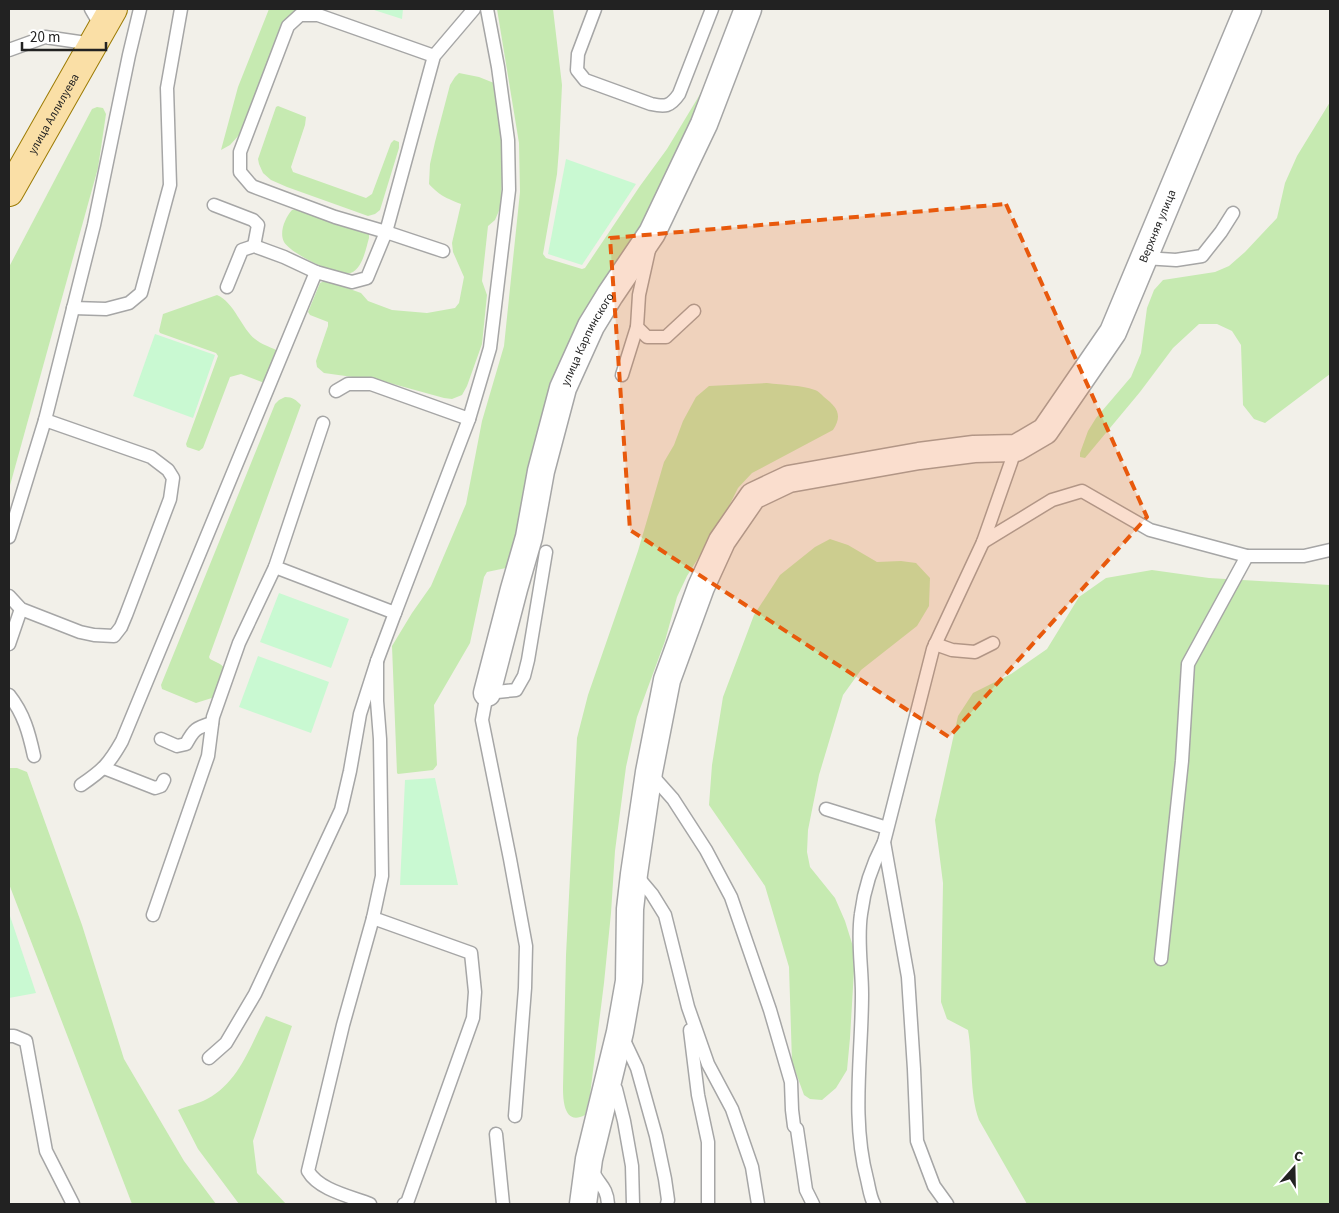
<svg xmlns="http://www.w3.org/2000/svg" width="1339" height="1213" font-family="'Source Sans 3',sans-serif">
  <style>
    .grass { fill: #c6eab1 }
    .park { fill: #c9f9d2 }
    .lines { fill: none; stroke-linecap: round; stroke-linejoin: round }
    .lane-casing { stroke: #a6a6a6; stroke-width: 15 }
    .street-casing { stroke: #a6a6a6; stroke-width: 29 }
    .primary-casing { stroke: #9c7b04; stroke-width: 30 }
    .lane { stroke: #fff; stroke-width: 12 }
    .street { stroke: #fff; stroke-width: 26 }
    .primary { stroke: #fadfa6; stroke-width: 28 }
    .marked { fill: #e8590c; fill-opacity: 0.2; stroke: #e8590c; stroke-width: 4; stroke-dasharray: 10 6; stroke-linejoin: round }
    .labels { text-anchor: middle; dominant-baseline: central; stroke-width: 5; stroke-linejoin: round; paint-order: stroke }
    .street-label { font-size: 12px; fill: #222; stroke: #fff }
  </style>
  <rect width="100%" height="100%" fill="#f2f0e9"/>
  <g class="grass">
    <polygon points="269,9 296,9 283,24 240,134 230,145 221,150 238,87"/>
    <polygon points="497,9 553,9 562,85 559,149 557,174 543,254 546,258 582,269 585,268 640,186 667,149 708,81 711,79 656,199 550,382 537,441 516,548 506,568 487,572 484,577 470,643 434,705 437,765 433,770 398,774 397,773 392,646 412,613 431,586 466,504 482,421 504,346 520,192 519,143"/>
    <path d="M459,73L479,77L494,83L503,142L501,206L495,220L488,226L482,281L487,295L482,344L467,386L462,395L452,399L444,398L375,379H367L324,373L317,367L316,361L328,326V322L310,315L308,312L320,283L324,281L336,284L361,293L368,301L392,310L427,313L455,308L459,303L464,277L453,252L452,243L461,204C446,198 440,196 429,184L430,164L435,142L450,85L455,77Z"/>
    <polygon points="1330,102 1330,374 1265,423 1254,419 1243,405 1241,345 1232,331 1217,324 1199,324 1173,348 1140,392 1085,458 1080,457 1080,453 1088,431 1096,418 1131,377 1141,353 1147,308 1154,290 1163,280 1215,272 1229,266 1245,252 1277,218 1285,183 1297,156"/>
    <polygon points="278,106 306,117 305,125 291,167 293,172 366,198 372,194 391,143 394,140 399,142 399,148 380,210 375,214 368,216 287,187 271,180 263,173 259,164 258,159 276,107"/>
    <polygon points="97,107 103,108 106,114 98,168 9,489 9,267 92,109"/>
    <path d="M299,209L365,232L369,234V238C366,248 363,266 353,272C341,279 291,254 284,242C279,232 285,218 292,210Z"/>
    <path d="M217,295C234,302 242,329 255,339C261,344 270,347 276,350L278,353L267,384L241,374L230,377L203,448L199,451L187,447L186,444L218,356L216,353L160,333L159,331L163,314Z"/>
    <path d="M767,383C783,385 800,385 815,390C818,391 821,394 824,397C837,407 843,415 833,430L752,473L738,488L721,522L687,576L677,597L665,641L637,717L626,767L615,851L611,913L604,983L590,1095L585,1115C564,1126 563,1100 563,1087L566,955L577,738L588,695L638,551L664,462L674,445L683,421L696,397L709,386Z"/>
    <path d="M285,397C293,397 296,400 301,405L209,657L210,659L220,664L231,673L215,697L196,703L162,689L161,685L275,404L279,400Z"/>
    <polygon points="830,539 848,545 877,562 901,561 916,563 930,578 929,606 917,626 861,670 843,695 819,775 808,830 807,852 810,867 835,898 845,921 855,953 850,1038 847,1070 836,1088 822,1100 810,1099 804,1095 792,1062 789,967 765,886 709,805 712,765 723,697 754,615 780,575 815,547"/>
    <path d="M1152,570L1209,578L1330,585V1204H1027L979,1120C969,1093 973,1058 968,1030L947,1019L941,1002L943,883L935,820L958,716L973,693L1011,674L1047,649L1079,597L1106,578Z"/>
    <polygon points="9,768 17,768 27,772 82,925 124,1059 184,1161 216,1204 132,1204 9,884"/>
    <path d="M266,1016L292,1026L253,1141L257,1173L286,1204H239L198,1149L178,1110C187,1106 198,1104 207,1099C239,1082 250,1046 266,1016Z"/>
  </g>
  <g class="park">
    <polygon points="371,9 403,9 402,19"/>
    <polygon points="566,159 636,184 582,265 548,254"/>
    <polygon points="155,334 215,355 193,418 133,396"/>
    <polygon points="279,593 349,619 331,668 260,642"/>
    <polygon points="258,656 329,682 311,733 239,707"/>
    <polygon points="435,778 458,885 400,885 405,780"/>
    <polygon points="9,913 36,993 9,998"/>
  </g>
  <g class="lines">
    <defs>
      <g id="lane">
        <polyline points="91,9 102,28"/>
        <path d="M595,9L578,54L577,70L585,80L651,104C665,107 670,107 679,94L712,9"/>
        <polyline points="9,50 45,37 93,44"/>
        <polyline points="434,56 318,15 300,15 288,26 240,152 240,172 252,186 335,217 386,232 434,56 474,9"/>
        <polyline points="214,205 253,220 258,225 254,246"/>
        <polyline points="649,250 639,295 637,327 647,337 666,337 694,311"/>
        <polyline points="1144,258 1176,260 1202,256 1221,232 1233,213"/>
        <polyline points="227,287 242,250 254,246 284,257 316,272"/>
        <polyline points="73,308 106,309 129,303 141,293 170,185 167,88 181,9"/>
        <polyline points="622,375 637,327"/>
        <polyline points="336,391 348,384 371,384 469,419"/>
        <polyline points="323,423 275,567 395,613 469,419 490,348 509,190 508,140 498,67 487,9"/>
        <polyline points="9,537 45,420 94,225 129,55 140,9"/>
        <polyline points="983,542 1052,500 1082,491 1150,530 1247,556 1304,556 1330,550"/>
        <polyline points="9,596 21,609 80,632 94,635 114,636 121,627 126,615 170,499 173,478 168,470 151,457 45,420"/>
        <polyline points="9,644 21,609"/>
        <polyline points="935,644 952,650 975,652 993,643"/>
        <polyline points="377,661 377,701 380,739 382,876 373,918 471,953 475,992 473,1018 407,1203 404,1204"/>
        <path d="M9,695C24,714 29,733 34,756"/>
        <path d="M161,739L177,746L186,744C194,729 196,728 212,723"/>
        <polyline points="104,768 155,788 161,786 164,780"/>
        <polyline points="649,772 673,799 706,850 731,897 770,1010 791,1082 792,1110 794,1126 797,1129 806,1190 813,1204"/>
        <path d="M81,785C103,770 109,764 122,741L316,272L352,282L367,278L386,232L443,251"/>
        <polyline points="826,809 887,828"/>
        <polyline points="636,875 652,894 665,915 688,1007 708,1064 732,1109 752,1167 758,1204"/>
        <polyline points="153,915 208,756 213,717 239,643 275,567"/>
        <polyline points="1161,959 1182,761 1188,664 1247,556"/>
        <polyline points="690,1030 698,1095 708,1142 708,1204"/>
        <polyline points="621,1034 637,1068 656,1136 665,1179 668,1200 667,1204"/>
        <polyline points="9,1036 14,1036 26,1041 46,1151 73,1204"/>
        <polyline points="209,1058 226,1043 255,994 341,810 350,771 360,714 377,661 395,613"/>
        <polyline points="610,1083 616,1089 624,1121 632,1166 633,1204"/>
        <polyline points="515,1116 525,988 526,946 510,859 482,720 487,693 516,690 524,676 528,660 546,552"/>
        <polyline points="496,1134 503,1204"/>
        <path d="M592,1169C597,1184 607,1185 608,1204"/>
        <path d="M370,1204C349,1196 319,1190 308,1171L343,1025L373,918"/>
        <path d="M874,1204C870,1197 869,1187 867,1179C851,1119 862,1055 862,994C862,967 857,941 861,914C864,889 872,865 884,842"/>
        <polyline points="947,1204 934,1186 917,1141 914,1069 908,977 884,842 933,649 983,542 1016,448"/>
      </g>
      <g id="street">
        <path id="s1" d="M487,693L514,589L529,537L541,471L563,388L591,326L610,295L652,233L704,124L748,9"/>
        <path id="s2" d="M583,1204L589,1159L620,1032L629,981L630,909L634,874L649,772L667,680L701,587L722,541L753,496L789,479L919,456L974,449L1016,448L1045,431L1113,332L1248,9"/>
      </g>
      <g id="primary">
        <path id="s3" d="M9,192L113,9"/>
      </g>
    </defs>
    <use href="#lane" class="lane-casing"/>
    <use href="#street" class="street-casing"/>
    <use href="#primary" class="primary-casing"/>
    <use href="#lane" class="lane"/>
    <use href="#street" class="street"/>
    <use href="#primary" class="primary"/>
  </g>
  <path class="marked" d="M1006,204L1147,517L949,737L630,530L610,238Z"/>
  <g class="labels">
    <g class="street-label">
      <text stroke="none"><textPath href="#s3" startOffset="90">улица Аллилуева</textPath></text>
      <text stroke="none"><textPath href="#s2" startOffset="1274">Верхняя улица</textPath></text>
      <text stroke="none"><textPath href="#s1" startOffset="369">улица Карпинского</textPath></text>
    </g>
  </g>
  <rect width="1339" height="1213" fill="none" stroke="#222222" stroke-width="20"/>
  <g transform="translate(1294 1168) rotate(20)" stroke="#ffffff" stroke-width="4" paint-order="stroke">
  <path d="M0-4L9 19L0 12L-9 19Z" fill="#222222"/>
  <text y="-8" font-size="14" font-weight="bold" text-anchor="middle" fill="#222222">С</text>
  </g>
  <path d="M22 42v8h84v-8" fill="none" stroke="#222222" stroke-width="2.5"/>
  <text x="30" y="42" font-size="15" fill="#222222" stroke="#ffffff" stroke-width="4" paint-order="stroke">20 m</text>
</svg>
